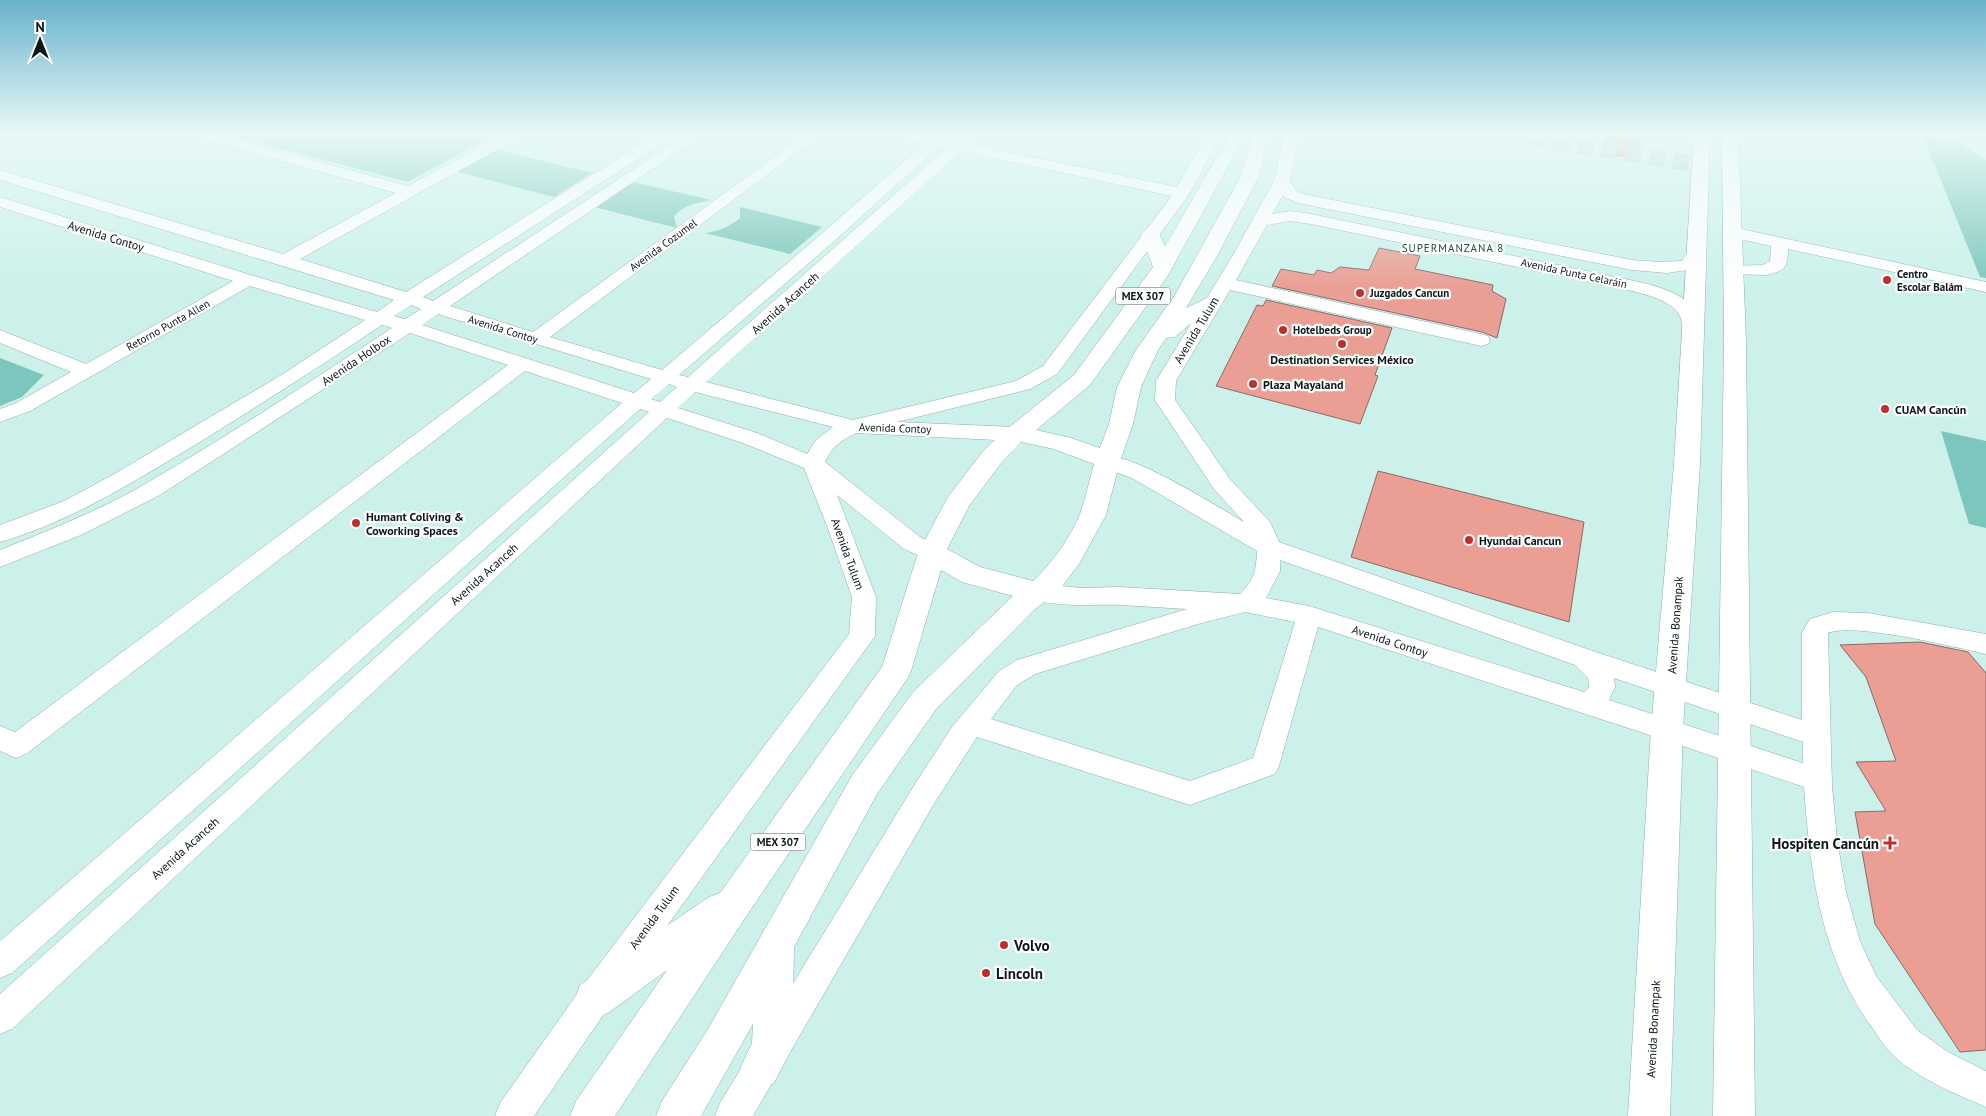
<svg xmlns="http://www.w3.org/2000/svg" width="1986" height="1116" font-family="'PT Sans',sans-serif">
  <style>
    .green { fill: #7bc7bd }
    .building { fill: #ea9e94; stroke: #896b67 }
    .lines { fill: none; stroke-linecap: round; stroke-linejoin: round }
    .minor-tunnel { stroke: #afd0cb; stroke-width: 16; stroke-dasharray: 16 8; stroke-linecap: butt }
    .minor-casing { stroke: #8cafa9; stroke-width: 1 }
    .major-casing { stroke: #8cafa9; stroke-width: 1 }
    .minor { fill: #fff; fill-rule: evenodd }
    .major { fill: #fff; fill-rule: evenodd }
    .poi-dot { fill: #be2f2a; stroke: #fff; stroke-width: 2 }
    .labels { text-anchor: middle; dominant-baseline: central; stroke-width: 4.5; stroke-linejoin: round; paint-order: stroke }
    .far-street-label { font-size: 11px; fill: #0b1817; stroke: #fff }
    .far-neighbourhood-label { font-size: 11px; letter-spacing: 1px; fill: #254641; stroke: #fff }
    .far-poi-label { font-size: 11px; font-weight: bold; fill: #0b1817; stroke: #fff; text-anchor: start }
    .shield { fill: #fff; stroke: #545d5d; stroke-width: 1 }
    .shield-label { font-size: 11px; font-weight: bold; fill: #0b1817 }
    .street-label { font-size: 12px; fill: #0b1817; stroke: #fff }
    .poi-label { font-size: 12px; font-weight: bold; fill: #0b1817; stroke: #fff; text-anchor: start }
    .near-poi-label { font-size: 15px; font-weight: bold; fill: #0b1817; stroke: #fff; text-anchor: start }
  </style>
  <rect width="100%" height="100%" fill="#ccf1eb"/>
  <g class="green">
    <polygon points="225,134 495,134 408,182"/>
    <polygon points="1923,136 1958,141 1986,160 1986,278 1980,277"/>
    <polygon points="494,149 592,173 554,197 454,171"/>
    <path d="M629,181L711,200C698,203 682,205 674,217L677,228L590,206Z"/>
    <path d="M740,207L822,227L790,254L705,233C719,231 729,227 740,218Z"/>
    <polygon points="0,358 44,375 22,397 0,406"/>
    <polygon points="1941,431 1986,441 1986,528 1969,524"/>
  </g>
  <g class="building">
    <polygon points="1608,134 1640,134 1637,159 1605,153"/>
    <polygon points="1379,248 1420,256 1415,269 1493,285 1492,291 1506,299 1497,338 1482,332 1272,286 1281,269 1314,275 1317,270 1331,273 1340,267 1369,270"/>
    <polygon points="1266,300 1392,328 1375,375 1378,376 1360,424 1216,386 1257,305 1263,306"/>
    <polygon points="1378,471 1584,522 1569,622 1351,557"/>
    <polygon points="1920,642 1968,652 1986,673 1986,1050 1960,1052 1875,924 1855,812 1886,811 1856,762 1896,761 1866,677 1840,645"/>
  </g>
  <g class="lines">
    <polyline class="minor-tunnel" points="1507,134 1701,165"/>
    <defs>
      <g id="minor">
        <path d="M194,134H217L408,186L504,134H522L520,137L300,259L406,292L657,134H674L672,137L423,297L433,301L687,134H704L450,306L533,332L806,134H822L550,337L662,370L819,236L925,143L896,137L894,134H921L933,136L936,134H951L947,139L955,141L961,134H976L968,144L1177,187L1208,134H1222L1190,193L1057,374L1030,389L897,422L1016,427L1023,429L1027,434L1023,439L1016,441L856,433C842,440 831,447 825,462L920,537L940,547L944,553L940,559L932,561L904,549L837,495L876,597L875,636L606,1011L534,1116H495L500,1103L582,987L849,634L852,597L827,526L804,468L743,443L667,418L12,1029L0,1034V994L649,412L640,409L12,973L0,978V941L622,403L525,371L26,754L16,758L0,751V726L15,732L508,365L410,333L160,495L81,535L0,567V550C49,530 99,511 145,484C230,435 311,381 392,328L382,325C319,367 255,408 190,448C130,484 69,522 0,542V525L64,501L116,473L283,374L365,320L250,286L30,411L0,422V409L16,403L71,372L0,343V330L86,364L233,281L0,207V197L254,276L377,312L394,300L0,180V170L283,254L396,193L196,137ZM939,146L947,148L688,377L679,375L831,244ZM961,151L1172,196L1043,366L1016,381L853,420L706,382ZM411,305L421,309L405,319L394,316ZM438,314L651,379L634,393L422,325ZM669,384L677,387L660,402L651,399ZM695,392L833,427L816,440L807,454L757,433L678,408Z"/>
        <path d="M1285,134H1299L1290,181L1296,191L1303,194L1632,260L1660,262L1682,261L1690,248H1702L1705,252L1694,269L1667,273L1632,270L1298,203L1284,197L1283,195L1272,214L1290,211L1311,214L1630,280C1652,285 1688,292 1698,316C1701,320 1701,326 1702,331L1700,335L1693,337L1686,335C1682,329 1683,323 1680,316C1672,300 1644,294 1628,290L1311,224L1290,221L1267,225L1236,280L1481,334L1488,336L1490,340L1488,344L1481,346L1230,290L1176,381L1175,400L1230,479L1270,522L1279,542L1593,651L1802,720V633L1810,619L1833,612L1868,613L1986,634V654C1955,647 1853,622 1828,633L1832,786L1837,840L1846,892L1860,941L1876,976L1917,1030L1948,1052L1986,1071V1107C1956,1094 1921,1080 1896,1058C1885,1048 1877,1034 1868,1022C1820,952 1810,870 1804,787L1665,740L1318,627L1279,766L1275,774L1190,805L977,737L935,802L753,1116H715L720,1103L915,784L952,727L999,671L1017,660L1187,609C1165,608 1143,606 1121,605C1090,604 1059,608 1028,598L1025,592L1028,586L1037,583L1080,588L1120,587L1240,594C1255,579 1256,571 1257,551L1132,478L1099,466L1096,461L1099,456C1128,449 1216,506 1244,522L1214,489L1155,400L1156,381L1233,255L1274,181ZM1280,560L1575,665L1588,678L1589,687L1584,692L1309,606L1266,598L1280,571ZM1245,612L1295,622L1253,758L1190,781L991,719L1017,685L1035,674L1198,624ZM1614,678L1803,742V763L1609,700L1615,687Z"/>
        <path d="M1732,227L1986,282V292L1788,249C1788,268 1784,271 1766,275L1727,274L1724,270L1727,266L1763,265L1770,261L1771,246L1726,236L1724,232L1726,228Z"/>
      </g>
      <g id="major">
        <path d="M1230,134H1246L1167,277L1090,385L1036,430L1071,438L1100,448L1109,424L1117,387L1136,350L1175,295L1241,176L1253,134H1269L1259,176L1216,258L1186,308L1205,299L1212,297L1219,299L1223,303L1219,307L1189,325L1175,337L1166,338L1158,350L1141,387L1133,424L1120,461L1106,515L1079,564L1061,588L1033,611L936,709L877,794L794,947L792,1048L774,1083L760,1089L746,1083L740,1069L752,1043L753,1024L701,1116H656L662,1101L708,1029L853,774L914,691L1013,596L962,582L941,570L911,671L907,679L749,912L615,1116H570L576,1101L667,970L608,1013L594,1018L580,1013L575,999L580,985L709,897L720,893L882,667L918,553L948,497L984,450L1007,429L1074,375L1153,267L1141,235L1144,231L1151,229L1158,231L1165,247ZM1021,442L1054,449L1094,464C1089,481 1086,498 1080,514C1072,535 1050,566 1033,581L980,567L947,549L969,506L1002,462Z"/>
        <polygon points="1694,134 1710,134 1700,464 1683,729 1670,1116 1628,1116 1651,729 1674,464"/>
        <polygon points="1722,134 1738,134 1746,341 1755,1116 1713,1116 1724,341"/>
      </g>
    </defs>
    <use href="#minor" class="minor-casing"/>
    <use href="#major" class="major-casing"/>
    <use href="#minor" class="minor"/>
    <use href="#major" class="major"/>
  </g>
  <linearGradient id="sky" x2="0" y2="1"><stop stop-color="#6ab2cc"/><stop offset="0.46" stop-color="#e8f9f6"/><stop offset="1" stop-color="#e8f9f6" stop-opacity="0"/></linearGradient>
  <rect width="1986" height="290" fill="url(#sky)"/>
  <g class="poi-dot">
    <circle cx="1887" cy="280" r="5"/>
    <circle cx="1360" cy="293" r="5"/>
    <circle cx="1283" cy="330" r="5"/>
    <circle cx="1342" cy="344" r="5"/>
    <circle cx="1253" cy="384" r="5"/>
    <circle cx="1885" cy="409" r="5"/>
    <circle cx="356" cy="523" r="5"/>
    <circle cx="1469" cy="540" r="5"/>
    <path d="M1887.5 835.5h5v5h5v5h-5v5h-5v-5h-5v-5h5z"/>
    <circle cx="1004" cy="945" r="5"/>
    <circle cx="986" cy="973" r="5"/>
  </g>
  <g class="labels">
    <g class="far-street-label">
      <text transform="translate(663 245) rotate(-36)">Avenida Cozumel</text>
      <text transform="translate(1574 273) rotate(12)">Avenida Punta Celaráin</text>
      <text transform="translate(168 325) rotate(-29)">Retorno Punta Allen</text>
      <text transform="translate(503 329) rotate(17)">Avenida Contoy</text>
      <text transform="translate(895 428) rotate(2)">Avenida Contoy</text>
    </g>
    <g class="far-neighbourhood-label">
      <text x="1453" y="248">SUPERMANZANA 8</text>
    </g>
    <g class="far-poi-label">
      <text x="1897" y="274">Centro<tspan x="1897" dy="13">Escolar Balám</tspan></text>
      <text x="1370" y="293">Juzgados Cancun</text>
      <text x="1293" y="330">Hotelbeds Group</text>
    </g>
    <g class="shield">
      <rect x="1115.5" y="287.5" width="55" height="17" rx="4"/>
      <rect x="750.5" y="833.5" width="55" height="17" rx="4"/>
    </g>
    <g class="shield-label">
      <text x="1143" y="296">MEX 307</text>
      <text x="778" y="842">MEX 307</text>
    </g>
    <g class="street-label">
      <text transform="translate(106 236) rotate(17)">Avenida Contoy</text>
      <text transform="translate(785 303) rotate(-42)">Avenida Acanceh</text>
      <text transform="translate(1196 330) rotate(-59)">Avenida Tulum</text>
      <text transform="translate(356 360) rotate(-34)">Avenida Holbox</text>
      <text transform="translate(848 554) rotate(70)">Avenida Tulum</text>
      <text transform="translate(484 574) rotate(-42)">Avenida Acanceh</text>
      <text transform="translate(1675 625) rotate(-86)">Avenida Bonampak</text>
      <text transform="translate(1390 641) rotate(18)">Avenida Contoy</text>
      <text transform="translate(185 848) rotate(-42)">Avenida Acanceh</text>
      <text transform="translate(654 917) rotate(-54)">Avenida Tulum</text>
      <text transform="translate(1653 1029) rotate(-87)">Avenida Bonampak</text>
    </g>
    <g class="poi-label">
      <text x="1342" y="359" text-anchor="middle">Destination Services México</text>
      <text x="1263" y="384">Plaza Mayaland</text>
      <text x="1895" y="409">CUAM Cancún</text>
      <text x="366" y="516">Humant Coliving &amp;<tspan x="366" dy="14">Coworking Spaces</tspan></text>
      <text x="1479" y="540">Hyundai Cancun</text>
    </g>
    <g class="near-poi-label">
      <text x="1879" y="843" text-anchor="end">Hospiten Cancún</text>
      <text x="1014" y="945">Volvo</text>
      <text x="996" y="973">Lincoln</text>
    </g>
  </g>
  <g transform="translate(40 40)" stroke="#ffffff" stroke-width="4" paint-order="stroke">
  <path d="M0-4L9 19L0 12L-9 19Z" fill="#0b1817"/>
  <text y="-8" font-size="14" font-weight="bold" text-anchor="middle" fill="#0b1817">N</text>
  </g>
</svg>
